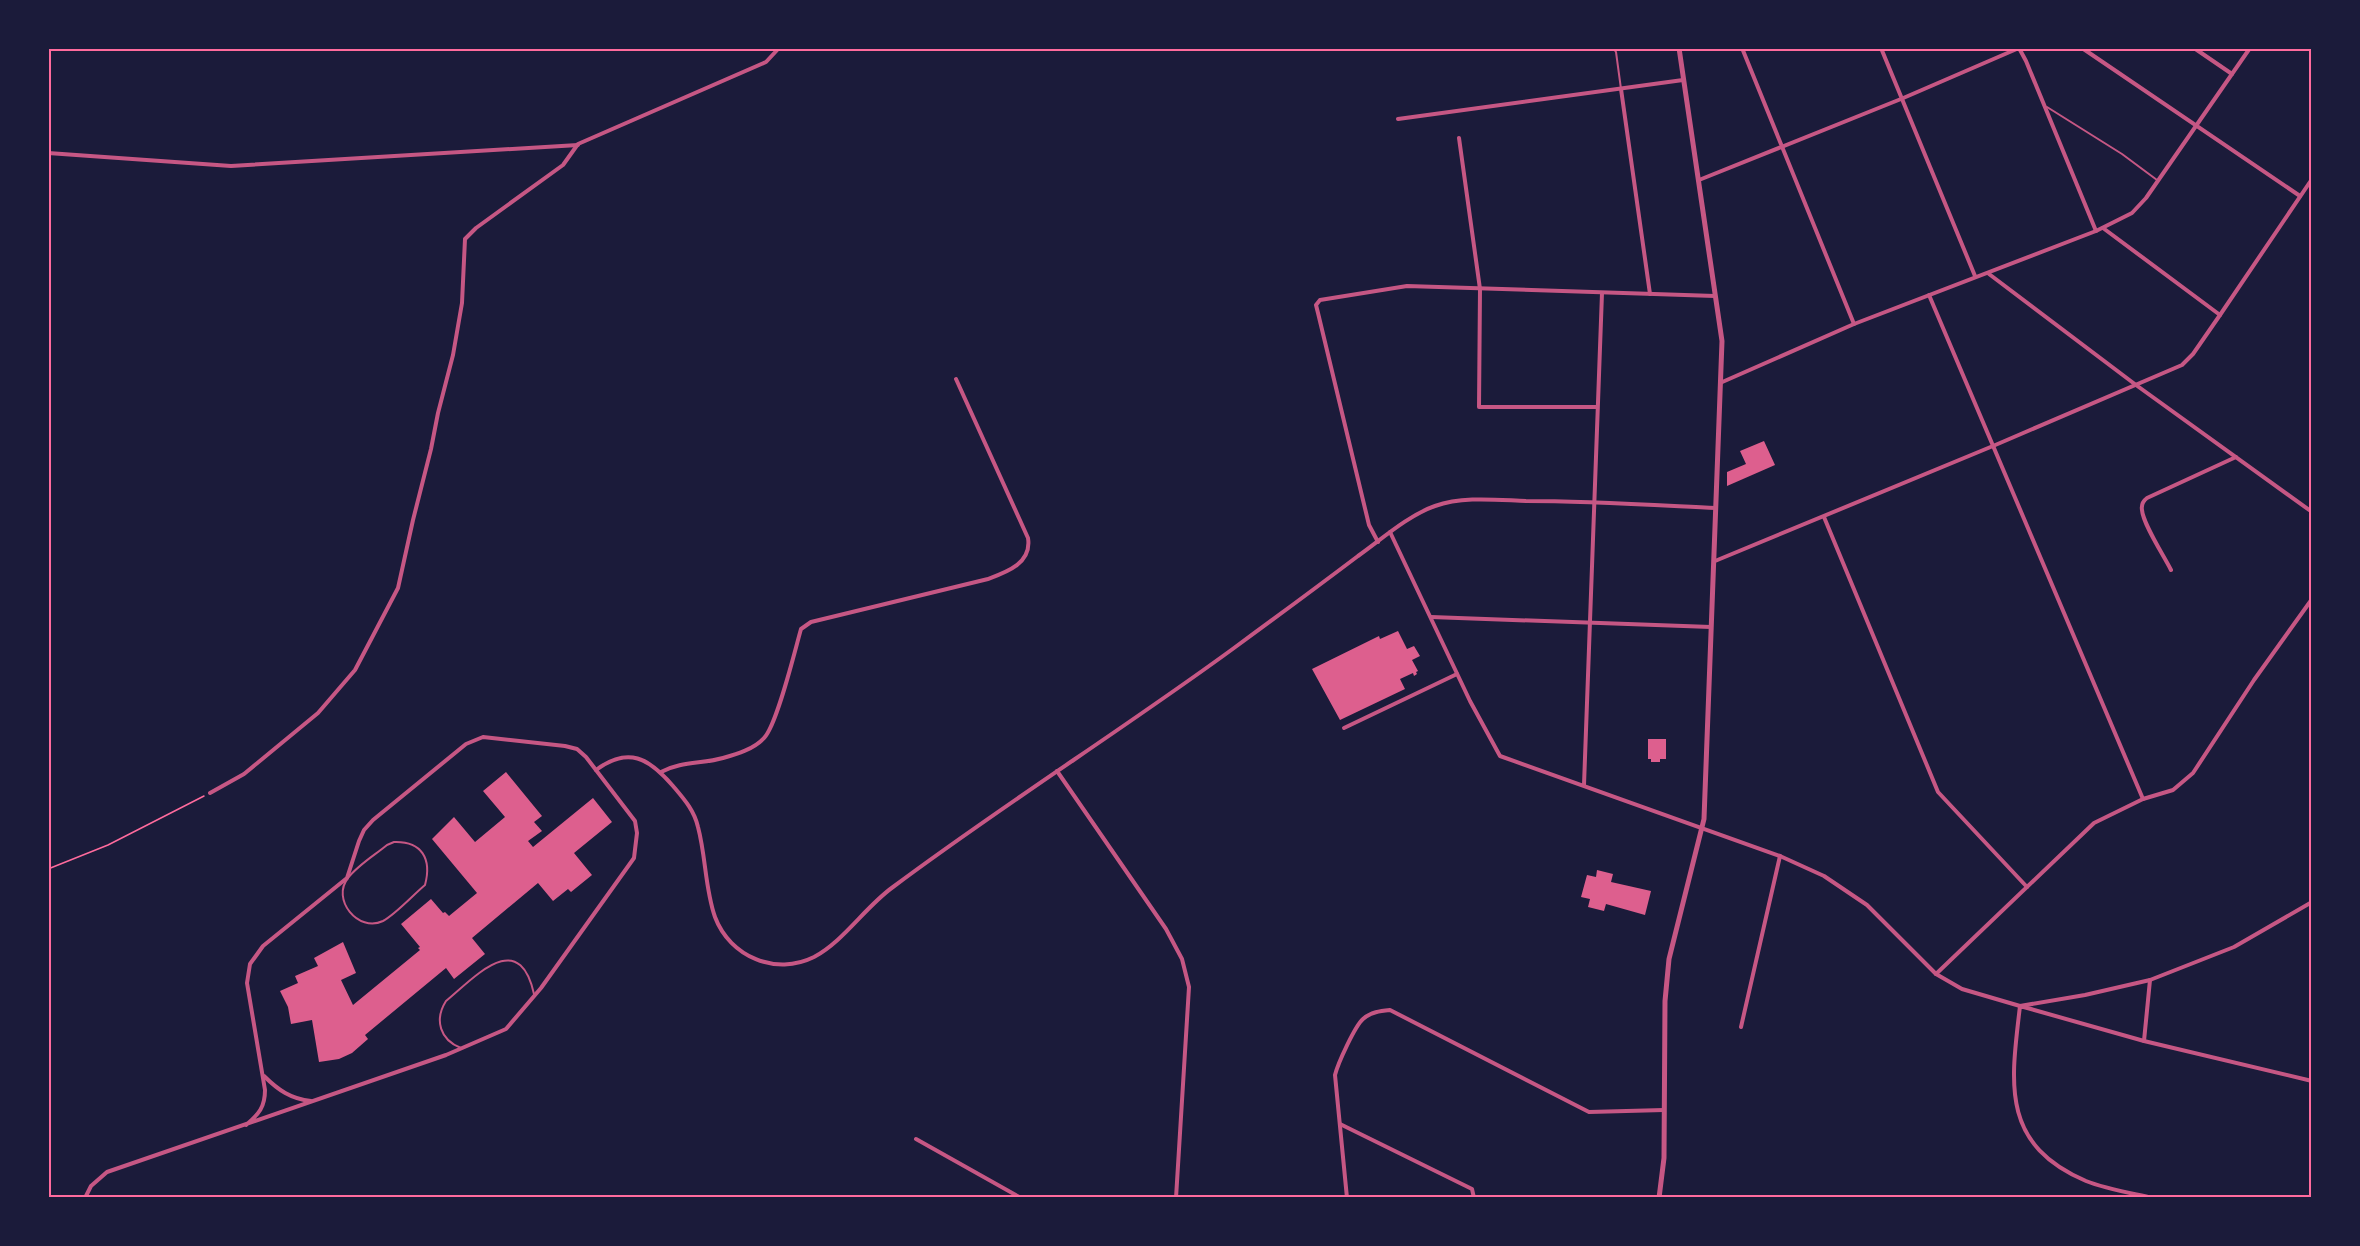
<svg xmlns="http://www.w3.org/2000/svg" width="2360" height="1246" font-family="'DM Sans',sans-serif">
  <style>
    .building { fill: #dd5f8e }
    .lines { fill: none; stroke-linecap: round; stroke-linejoin: round }
    .path { stroke: #ff6b9d; stroke-width: 1.5 }
    .service { stroke: #c65784; stroke-width: 2 }
    .minor { stroke: #c65784; stroke-width: 4 }
    .tertiary { stroke: #c65784; stroke-width: 5 }
    .neatline { fill: none; stroke: #ff6b9d; stroke-width: 2 }
  </style>
  <rect width="100%" height="100%" fill="#1b1b3a"/>
  <g class="building">
    <polygon points="1764,441 1775,465 1727,486 1727,472 1746,464 1740,451"/>
    <polygon points="1398,631 1407,649 1414,646 1420,656 1412,660 1418,671 1416,672 1417,674 1414,676 1413,673 1400,679 1405,689 1340,720 1312,669 1379,636 1380,639"/>
    <polygon points="1648,739 1666,739 1666,759 1660,759 1660,762 1651,762 1651,759 1648,759"/>
    <polygon points="506,772 542,816 534,822 542,831 528,841 533,847 593,798 612,822 574,853 592,875 571,892 568,889 553,901 538,883 472,938 485,954 454,979 446,968 365,1035 368,1039 352,1053 339,1059 319,1062 312,1020 291,1024 288,1007 280,991 298,983 295,976 318,966 314,958 343,942 356,973 341,980 353,1005 420,950 418,948 420,947 401,924 431,899 443,913 445,912 449,916 477,893 432,839 454,817 475,842 505,817 483,791"/>
    <polygon points="1597,870 1613,874 1611,882 1651,891 1645,915 1606,904 1604,911 1588,907 1590,899 1581,897 1587,875 1596,877"/>
  </g>
  <g class="lines">
    <polyline class="path" points="48,869 108,845 204,796"/>
    <g class="service">
      <polyline points="1613,48 1616,52 1621,89"/>
      <polyline points="2047,107 2122,154 2157,180"/>
      <path d="M394,842C422,841 432,859 425,885C413,895 396,914 383,921C358,933 331,899 348,878C358,865 375,855 387,845Z"/>
      <path d="M461,1048C440,1040 434,1020 446,1001C475,977 519,927 534,994"/>
    </g>
    <g class="minor">
      <polyline points="1742,48 1854,324"/>
      <polyline points="1881,48 1975,276"/>
      <polyline points="2082,48 2300,196"/>
      <polyline points="2194,48 2232,74"/>
      <polyline points="1621,89 1650,294"/>
      <polyline points="1398,119 1683,80"/>
      <polyline points="1459,138 1480,289 1479,407 1597,407"/>
      <polyline points="48,153 231,166 578,145"/>
      <polyline points="1699,180 1901,99 2019,48 2026,61 2096,231"/>
      <polyline points="2103,228 2220,315"/>
      <polyline points="1989,274 2136,385 2312,512"/>
      <polyline points="1929,295 2143,799"/>
      <polyline points="1720,383 1854,324 2096,231 2132,213 2146,198 2250,48"/>
      <polyline points="1824,517 1938,792 2027,887"/>
      <polyline points="1390,532 1470,701 1500,756 1780,856 1824,876 1867,905 1936,974 1962,989 2020,1006 2085,995 2150,980 2234,947 2312,902"/>
      <polyline points="1378,542 1369,525 1318,313 1316,305 1320,300 1407,286 1715,296"/>
      <polyline points="1715,561 1993,446 2182,365 2193,354 2220,315 2312,179"/>
      <path d="M2171,570C2164,556 2143,524 2142,510C2141,504 2143,501 2147,498L2236,457"/>
      <polyline points="1431,617 1711,627"/>
      <polyline points="1344,728 1457,674"/>
      <path d="M596,770C628,746 649,758 673,786C684,799 694,810 698,827C706,857 705,889 715,917C730,957 776,976 814,957C844,941 865,907 893,887C1004,804 1122,730 1234,648C1275,618 1317,587 1358,556C1382,539 1407,516 1435,506C1463,496 1497,500 1526,501C1589,501 1653,505 1716,508"/>
      <polyline points="1057,771 1166,929 1182,959 1189,987 1176,1198"/>
      <path d="M661,772C681,761 702,764 723,758C737,754 754,749 764,738C777,725 795,650 801,629L811,622L988,579C1007,572 1032,563 1028,538L956,379"/>
      <polyline points="1584,785 1602,293"/>
      <polyline points="210,793 244,774 318,713 355,670 398,588 413,520 431,449 438,413 453,355 462,303 465,239 476,228 563,165 578,144 766,62 779,48"/>
      <polyline points="1936,974 2094,823 2143,799 2173,790 2193,773 2254,680 2312,599"/>
      <polyline points="1741,1027 1780,856"/>
      <polyline points="2144,1041 2150,980"/>
      <path d="M264,1076C278,1090 291,1099 311,1101"/>
      <polyline points="1340,1124 1472,1189 1474,1198"/>
      <polyline points="916,1139 1021,1198"/>
      <path d="M85,1198L91,1186L107,1172L446,1055L506,1029L541,988L634,858L637,833L635,821L586,757L577,749L565,746L483,737L466,744L373,820L364,830L359,841L347,878L263,946L250,964L247,983L265,1090C265,1107 259,1114 246,1125"/>
      <path d="M1347,1198L1335,1075C1338,1063 1355,1026 1363,1019C1371,1012 1380,1011 1390,1010L1589,1112L1664,1110"/>
      <path d="M2153,1198C2131,1193 2106,1189 2086,1181C2000,1144 2011,1083 2020,1006L2144,1041L2312,1081"/>
    </g>
    <polyline class="tertiary" points="1659,1198 1664,1158 1665,1001 1669,959 1704,819 1722,341 1679,48"/>
  </g>
  <rect width="2360" height="1246" fill="none" stroke="#1b1b3a" stroke-width="99"/>
  <rect x="50" y="50" width="2260" height="1146" class="neatline"/>
</svg>
